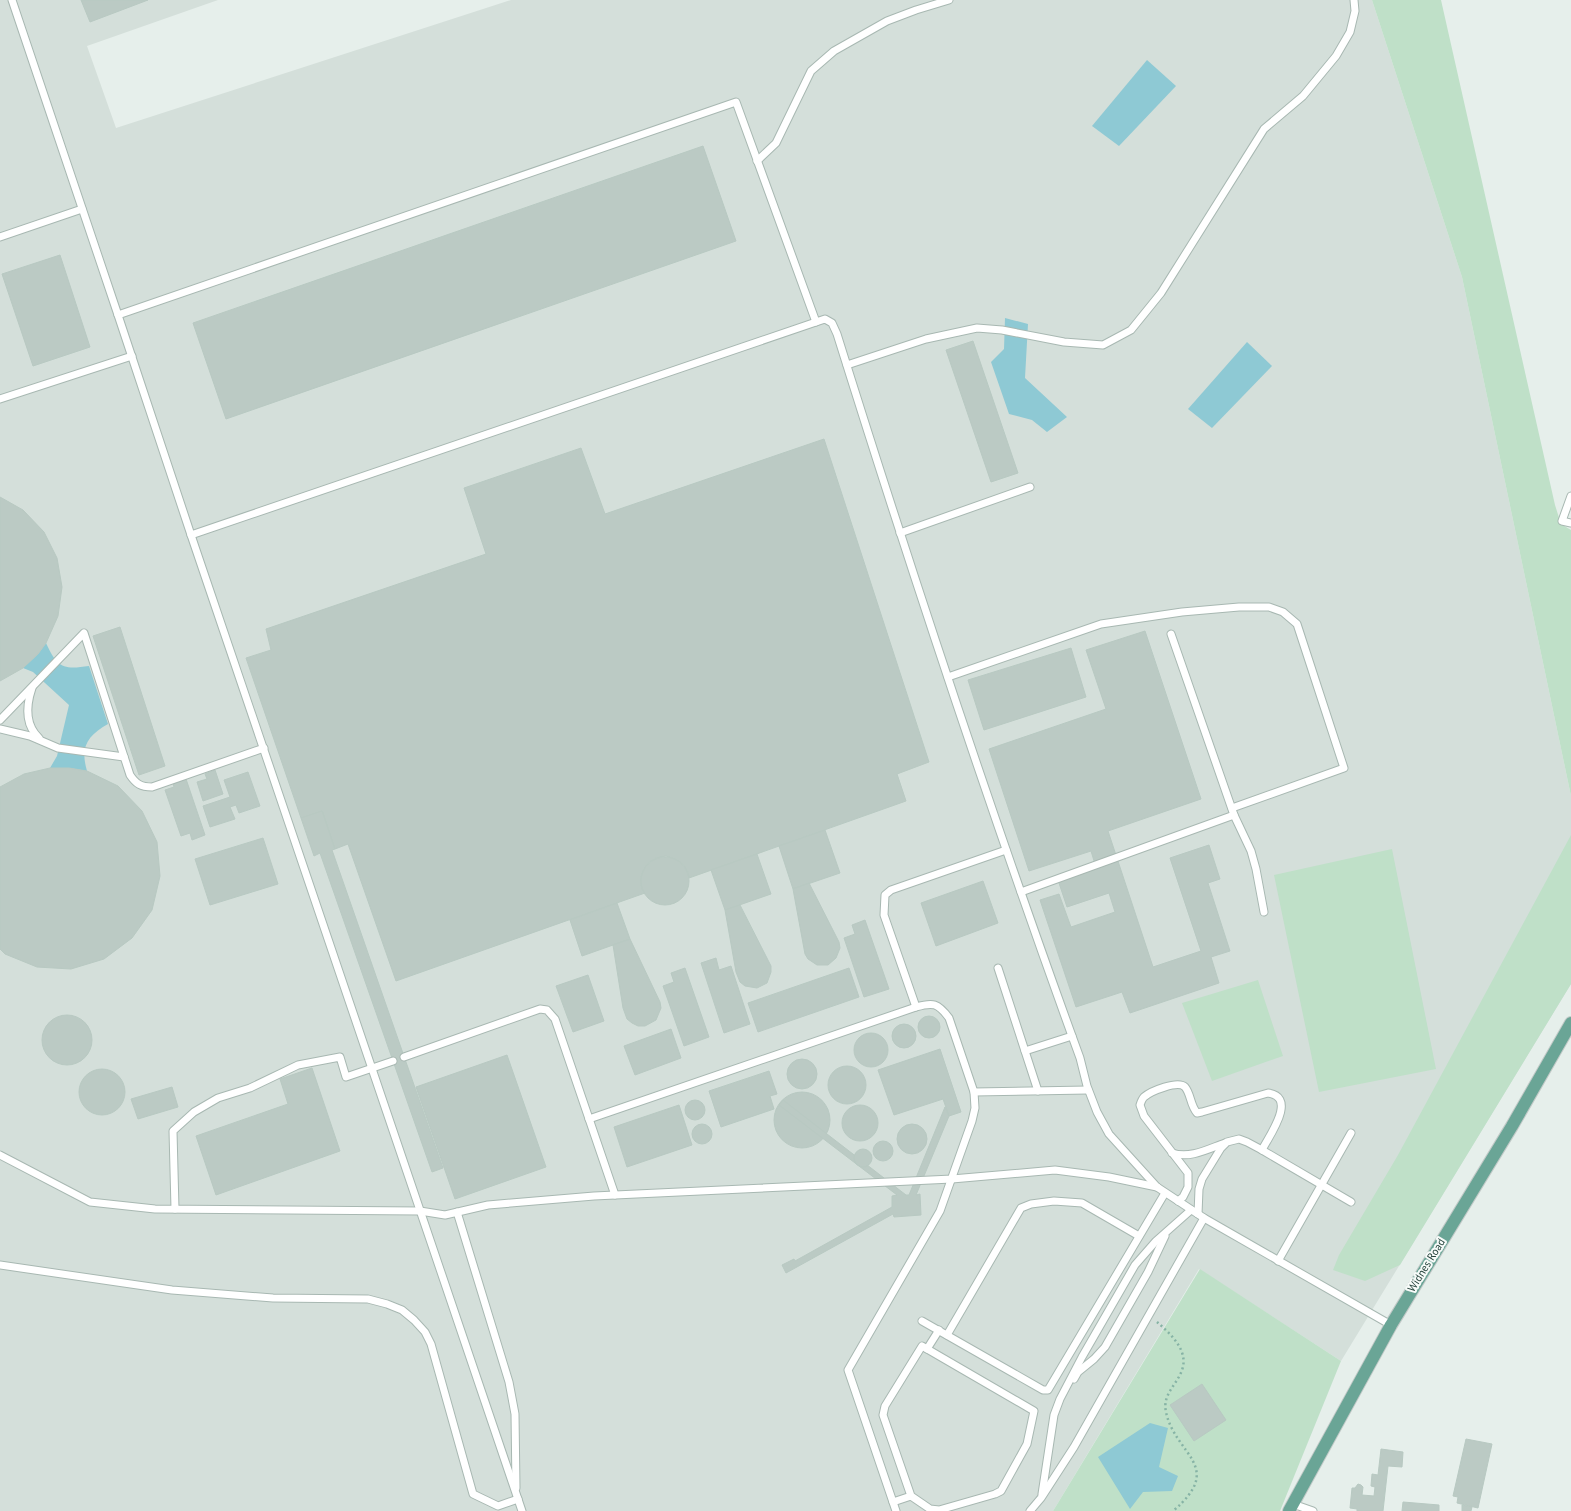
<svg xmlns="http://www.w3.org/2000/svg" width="1571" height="1511" font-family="'PT Sans',sans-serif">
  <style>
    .built { fill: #d4dfda }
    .green { fill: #bfe0c8 }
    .water { fill: #8ec9d4 }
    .building { fill: #bbcac4; stroke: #b8c9c2 }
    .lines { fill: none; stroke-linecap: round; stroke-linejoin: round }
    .service-casing { stroke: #a8b8b2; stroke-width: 9 }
    .primary-casing { stroke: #c2cac8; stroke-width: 14 }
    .path { stroke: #86b3a5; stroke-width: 2.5; stroke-dasharray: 2 3; stroke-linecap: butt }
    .service { stroke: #fff; stroke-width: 7 }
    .primary { stroke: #6aa596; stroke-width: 12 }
    .labels { text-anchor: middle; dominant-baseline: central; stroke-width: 4; stroke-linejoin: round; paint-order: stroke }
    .street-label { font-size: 11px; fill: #24423a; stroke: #f7fbf9 }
  </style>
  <rect width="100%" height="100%" fill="#e6efeb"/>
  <polygon class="built" points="0,0 218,0 87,46 116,128 511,0 1372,0 1462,277 1571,796 1571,984 1341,1361 1199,1269 1053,1511 0,1511"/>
  <g class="green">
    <polygon points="1372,0 1441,0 1555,505 1561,524 1571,530 1571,796 1462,277"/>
    <polygon points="1571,835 1571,984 1400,1265 1365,1281 1333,1270 1339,1255 1398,1155"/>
    <polygon points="1392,849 1436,1069 1319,1092 1274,875"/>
    <polygon points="1258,980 1283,1056 1212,1081 1182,1003"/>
    <polygon points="1200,1269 1341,1361 1280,1511 1053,1511"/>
  </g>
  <g class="water">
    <polygon points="1147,60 1176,86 1119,146 1092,126"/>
    <polygon points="1005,318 1028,324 1025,378 1067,417 1047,432 1032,420 1009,414 991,362 1004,349"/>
    <polygon points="1247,342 1272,366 1212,428 1188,409"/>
    <path d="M46,643C57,667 62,670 89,666L108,724C87,736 80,747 87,771L69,768H50L57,756L69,705L33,672L23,668L38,654Z"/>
    <polygon points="1150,1423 1168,1428 1159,1467 1178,1476 1172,1491 1143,1492 1130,1509 1098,1457"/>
  </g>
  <g class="building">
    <polygon points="81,0 148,0 90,22"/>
    <polygon points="703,146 736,241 226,419 193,323"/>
    <polygon points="60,255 90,347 33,366 2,274"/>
    <polygon points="973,341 1018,473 991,482 946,350"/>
    <polygon points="824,439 929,762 897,774 906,801 689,878 688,872 683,864 675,859 666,856 656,858 648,863 643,871 641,880 642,889 645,893 396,981 348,844 335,849 322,811 301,818 246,658 271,650 266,629 486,554 464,488 581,448 605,514"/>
    <polygon points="0,497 23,510 44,532 57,558 62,587 58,616 46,643 38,654 23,668 0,681"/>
    <polygon points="120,627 165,766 139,775 93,636"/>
    <polygon points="1145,631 1201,799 1108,831 1153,967 1201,951 1170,858 1209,845 1220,879 1208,883 1230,951 1211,957 1219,983 1130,1013 1122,992 1076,1007 1040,900 1059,894 1071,927 1115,912 1109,893 1067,907 1057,877 1095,864 1091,851 1029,871 989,749 1106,709 1086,650"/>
    <polygon points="1071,648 1086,697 984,730 968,680"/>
    <polygon points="50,768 69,768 87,771 118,786 142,811 157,842 160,876 152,910 132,938 104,959 71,969 37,967 5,954 0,949 0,787 24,774"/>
    <polygon points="215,770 223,794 203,801 197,782 207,779 205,774"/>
    <polygon points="248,772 260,806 239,813 236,805 230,807 235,819 210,827 203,806 230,797 224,780"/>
    <polygon points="185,776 205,835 192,840 190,833 181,836 165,790 174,787 172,780"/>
    <polygon points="322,811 335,849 332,850 443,1168 432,1172 320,853 314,856 301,818"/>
    <polygon points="825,830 840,873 793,889 779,846"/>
    <polygon points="263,838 278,884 210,905 195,859"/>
    <polygon points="757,854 771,894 725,910 711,870"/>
    <circle cx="665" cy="881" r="24"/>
    <polygon points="983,881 998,923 936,946 921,903"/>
    <polygon points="809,883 839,942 840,948 836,958 828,965 817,965 808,959 805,954 793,889"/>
    <polygon points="617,903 630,939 582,956 570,920"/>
    <polygon points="740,905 771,966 771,972 767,983 757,988 745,986 740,982 736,972 725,910"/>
    <polygon points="865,920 889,989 864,997 844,938 855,934 852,925"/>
    <polygon points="630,939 660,1002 661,1008 656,1020 645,1026 638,1026 632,1023 627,1019 623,1008 613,945"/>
    <polygon points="716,958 719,970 731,966 750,1024 724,1033 701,963"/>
    <polygon points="685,968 709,1037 684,1046 663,986 674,982 671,973"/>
    <polygon points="849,968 859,997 758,1032 748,1003"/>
    <polygon points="588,975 604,1021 573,1032 556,986"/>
    <circle cx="67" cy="1040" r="25"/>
    <circle cx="929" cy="1027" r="11"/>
    <circle cx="904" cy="1036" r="12"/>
    <polygon points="671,1029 681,1058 635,1075 624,1046"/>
    <circle cx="871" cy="1050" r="17"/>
    <polygon points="940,1049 961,1112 949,1116 943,1099 894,1115 878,1070"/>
    <polygon points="507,1055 546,1167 455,1199 416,1087"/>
    <circle cx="802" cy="1074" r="15"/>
    <circle cx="847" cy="1085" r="19"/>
    <polygon points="312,1068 340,1151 216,1195 196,1136 288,1104 280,1079"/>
    <circle cx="102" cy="1092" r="23"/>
    <polygon points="769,1071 777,1094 770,1096 774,1109 721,1127 709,1091"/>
    <polygon points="172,1087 178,1107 138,1119 131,1099"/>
    <circle cx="802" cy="1120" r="28"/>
    <polygon points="783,1100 906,1195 909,1195 945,1107 949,1116 916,1195 920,1194 921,1215 894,1217 893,1214 786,1273 782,1265 794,1259 795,1261 892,1207 892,1196 897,1195 779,1105"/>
    <circle cx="695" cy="1110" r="10"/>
    <circle cx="860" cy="1123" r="18"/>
    <polygon points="679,1105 692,1145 627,1167 614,1127"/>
    <circle cx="702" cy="1134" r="10"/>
    <circle cx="912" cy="1139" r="15"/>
    <circle cx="883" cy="1151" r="10"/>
    <circle cx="863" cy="1158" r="9"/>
    <polygon points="1202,1384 1226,1420 1194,1441 1170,1405"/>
    <polygon points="1466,1439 1492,1444 1478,1508 1457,1503 1458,1497 1453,1496"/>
    <polygon points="1381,1449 1403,1452 1402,1467 1388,1466 1383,1511 1357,1511 1357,1509 1350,1508 1352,1488 1355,1488 1358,1484 1361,1485 1363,1487 1362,1495 1374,1496 1375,1487 1371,1486 1372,1474 1378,1475"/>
    <polygon points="1403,1502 1439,1505 1439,1511 1402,1511"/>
    <polygon points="1462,1505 1472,1507 1471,1511 1462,1511"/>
  </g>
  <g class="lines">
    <defs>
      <g id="service">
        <polyline points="12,0 118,315"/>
        <polyline points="757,161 776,143 811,71 834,51 887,21 916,10 949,0"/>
        <polyline points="0,237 82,209"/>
        <polyline points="847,365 926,339 977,328 1002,330 1064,342 1103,345 1131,330 1161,293 1264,129 1303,96 1336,56 1350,32 1355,11 1354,0"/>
        <polyline points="0,399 132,356"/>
        <polyline points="1571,496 1562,521 1571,523"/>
        <polyline points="900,533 1030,487"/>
        <polyline points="191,535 816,322"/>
        <polyline points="948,677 1101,624 1182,612 1239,607 1269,607 1283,612 1297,624 1344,768 1232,808"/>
        <path d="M32,688C26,706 25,725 39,738"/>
        <path d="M0,720L84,633L130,775C136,784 141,787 152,787L264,748"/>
        <polyline points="0,729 30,736 58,748 124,757"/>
        <polyline points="1234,815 1251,851 1256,869 1264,912"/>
        <polyline points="1021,892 1234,815 1171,634"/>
        <polyline points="998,968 1038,1091"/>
        <polyline points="916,1007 884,915 885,895 891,890 1006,850"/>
        <polyline points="1025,1051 1072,1036"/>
        <polyline points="404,1057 540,1009 547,1010 555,1019 615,1195"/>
        <polyline points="974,1092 1088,1090"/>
        <path d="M589,1119L916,1007C933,1002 938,1003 949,1018L974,1092L975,1108L972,1121L940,1211L848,1370L896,1511"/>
        <path d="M1172,1153C1190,1159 1208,1149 1225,1143"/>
        <polyline points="0,1155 90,1202 155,1209 420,1211 445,1215 488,1205 594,1196 952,1179 1055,1170 1109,1177 1157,1187"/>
        <path d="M1178,1201L1183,1197L1188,1187V1173L1144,1116L1140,1105C1141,1102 1142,1099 1144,1097C1151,1091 1178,1080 1185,1087C1191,1094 1190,1105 1197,1113L1202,1112L1268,1093C1298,1097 1269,1136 1262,1150"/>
        <polyline points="175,1209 173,1131 194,1112 218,1098 250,1088 298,1065 340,1057 346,1077 393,1061"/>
        <polyline points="457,1212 509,1382 515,1414 516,1488"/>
        <polyline points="1198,1214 1199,1189 1202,1179 1221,1148 1227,1142 1239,1139 1247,1142 1262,1150 1351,1202"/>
        <polyline points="1278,1261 1351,1133"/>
        <polyline points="0,1265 172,1290 273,1298 368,1299 387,1304 402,1310 414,1320 425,1332 431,1344 473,1494 498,1506 518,1499"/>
        <polyline points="922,1321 1043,1390 1048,1390 1165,1193"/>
        <polyline points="947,1335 1021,1208 1031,1204 1054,1201 1082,1203 1139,1236"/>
        <polyline points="927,1349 939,1330"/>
        <polyline points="1074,1379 1078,1372 1094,1359 1105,1347 1148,1272 1165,1236"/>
        <polyline points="1042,1494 1054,1415 1060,1399 1082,1357 1135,1265 1156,1241 1191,1210"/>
        <polyline points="893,1502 911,1496 883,1415 885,1406 922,1346 1034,1411 1027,1444 1001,1491 995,1494 939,1510 930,1509 911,1496"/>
        <polyline points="1293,1504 1313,1511"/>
        <path d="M522,1511L191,535L118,315L736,102L816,322L825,319L832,323L837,334C913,577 993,819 1080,1058L1087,1086L1097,1112L1109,1134L1157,1187L1204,1218L1391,1325"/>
        <polyline points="1030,1511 1041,1498 1074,1447 1204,1218"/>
      </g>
      <polyline id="primary" points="1289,1511 1391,1325 1512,1126 1571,1023"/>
    </defs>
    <use href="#service" class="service-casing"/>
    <use href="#primary" class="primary-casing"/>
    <path class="path" d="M1157,1322C1171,1334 1189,1351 1182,1370C1177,1385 1162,1394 1166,1412C1175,1455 1226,1466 1173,1511"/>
    <use href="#service" class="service"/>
    <use href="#primary" class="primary"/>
  </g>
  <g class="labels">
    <g class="street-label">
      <text transform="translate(1426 1265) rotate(-58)">Widnes Road</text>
    </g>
  </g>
</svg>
